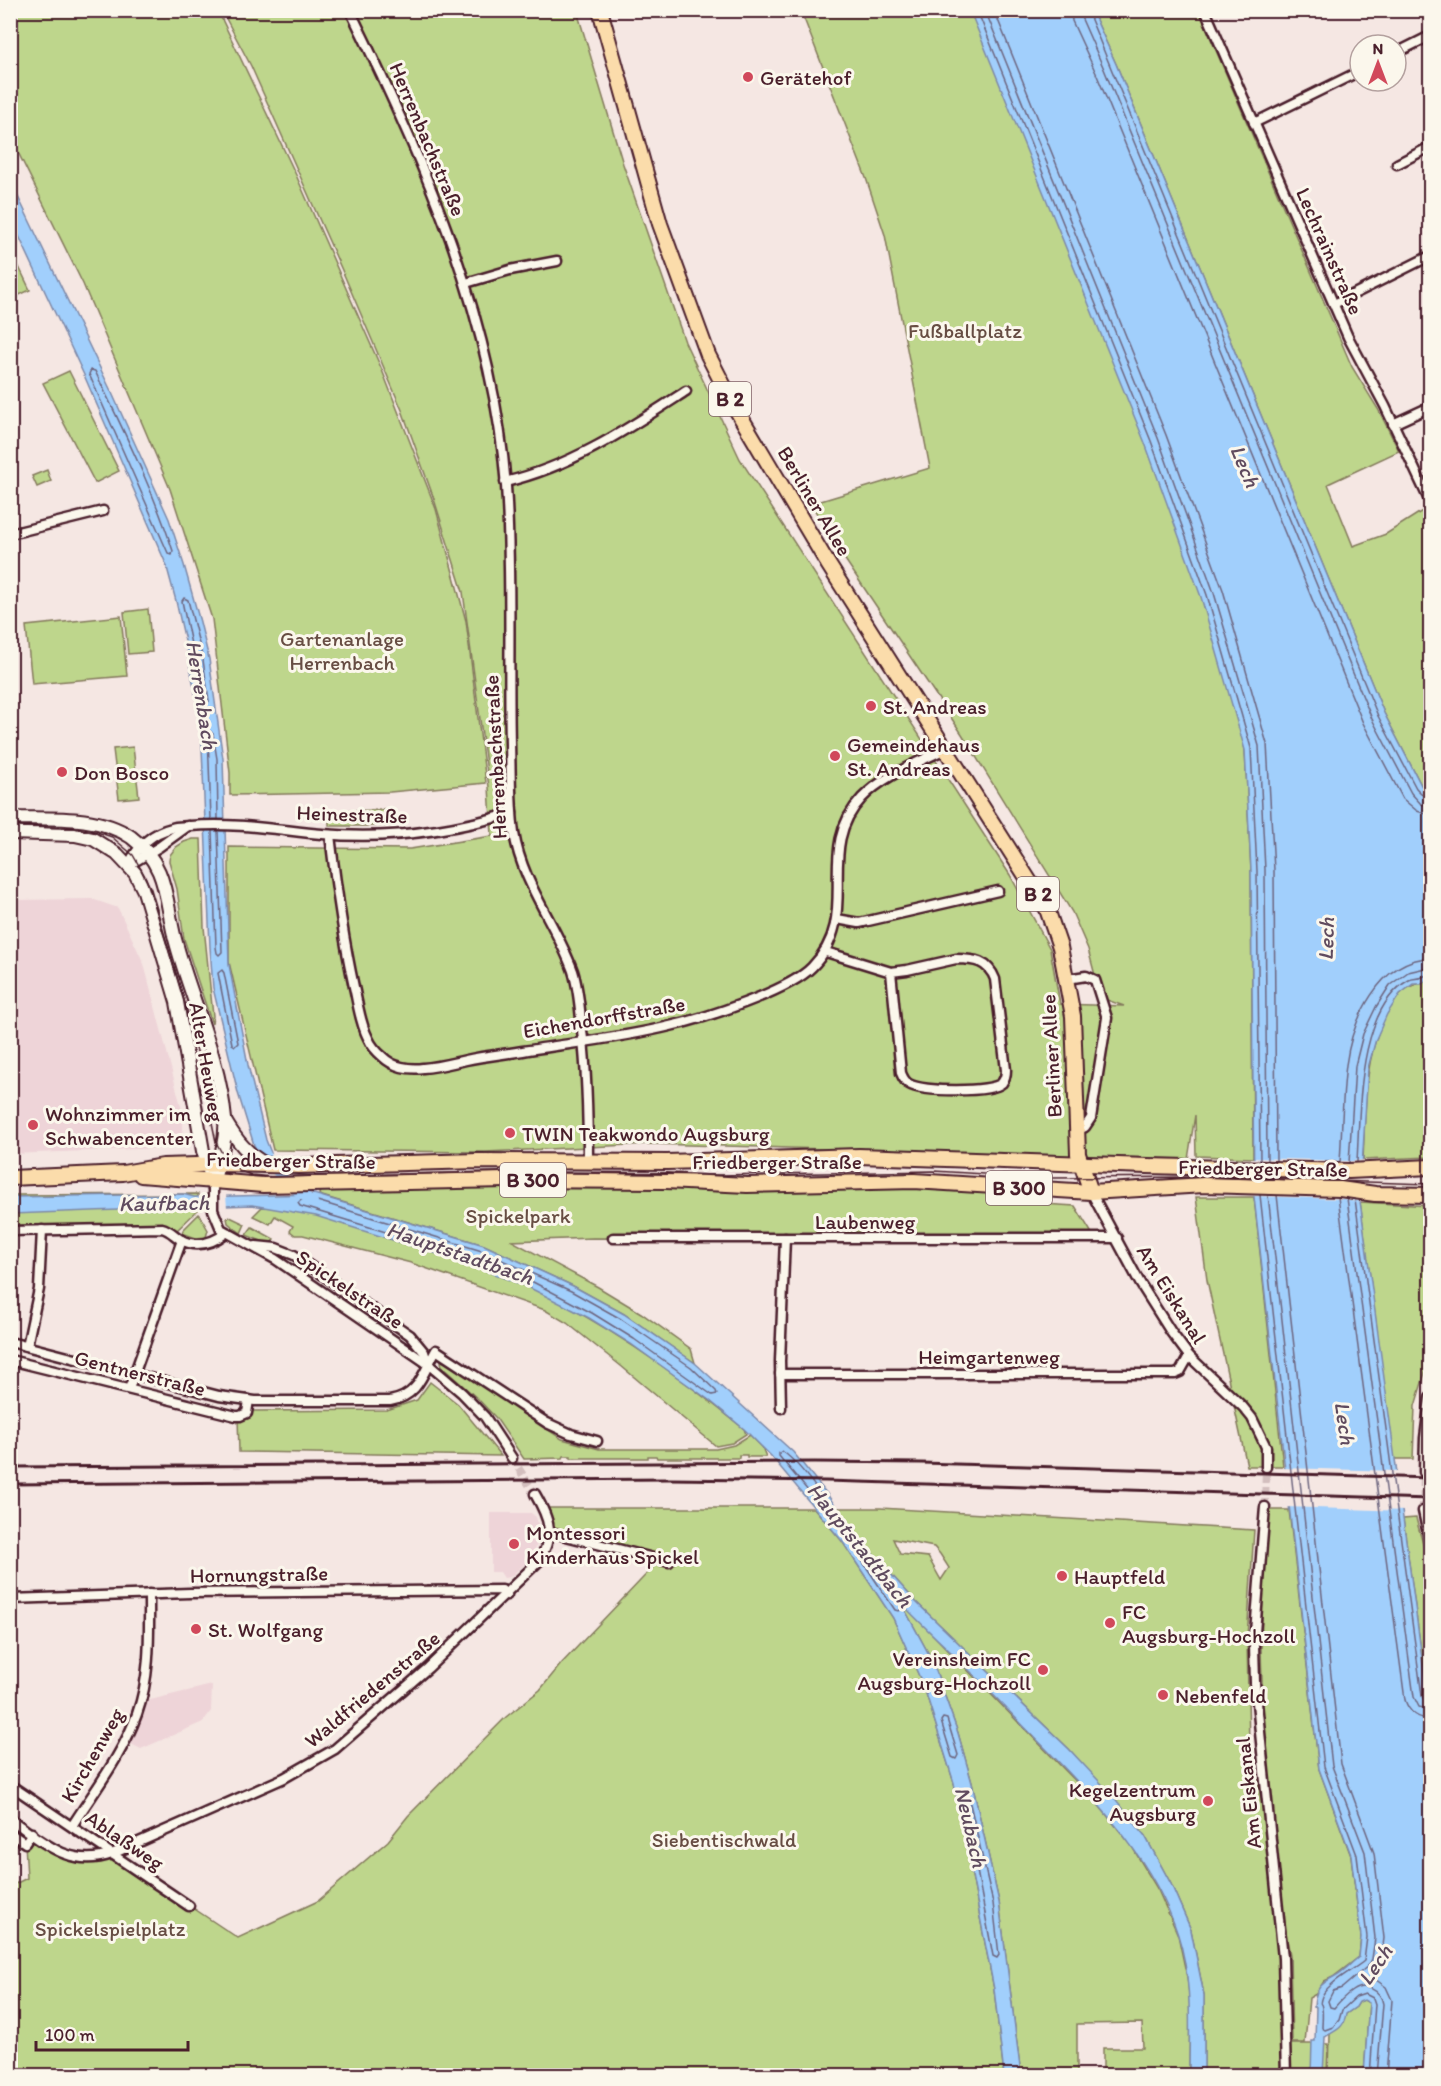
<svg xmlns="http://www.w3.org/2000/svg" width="1441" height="2086" font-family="Itim,sans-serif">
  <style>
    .built { fill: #eed4d8 }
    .green { fill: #bed68c; stroke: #847a5c; stroke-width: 1.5; fill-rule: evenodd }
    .water { fill: #a1cffc; stroke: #7e89a8; stroke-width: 1.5 }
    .pier { fill: #f5e7e3 }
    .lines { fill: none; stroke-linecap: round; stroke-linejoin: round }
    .shore { stroke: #6d657f; stroke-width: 1.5 }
    .canal { stroke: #a1cffc; stroke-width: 10 }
    .street-tunnel { stroke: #d3bfbe; stroke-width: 8; stroke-dasharray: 8 4; stroke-linecap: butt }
    .street-casing { stroke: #4a1f2b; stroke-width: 13 }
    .secondary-casing { stroke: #4a1f2b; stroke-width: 16 }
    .primary-casing { stroke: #4a1f2b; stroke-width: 18 }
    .street { stroke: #fbf7ec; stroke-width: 8 }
    .secondary { stroke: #fbf7ec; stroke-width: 12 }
    .primary { stroke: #fbdcab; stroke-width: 14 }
    .tram { stroke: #4a1f2b; stroke-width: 1.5 }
    .rail { stroke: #4a1f2b; stroke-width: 3 }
    .poi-dot { fill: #d1495b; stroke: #fbf7ec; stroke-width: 2 }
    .labels { text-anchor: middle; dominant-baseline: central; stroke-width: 6; stroke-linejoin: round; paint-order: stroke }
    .shield { fill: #fbf7ec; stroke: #7f6065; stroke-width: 1.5 }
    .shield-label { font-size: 20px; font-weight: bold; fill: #4a1f2b }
    .poi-label { font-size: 21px; fill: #4a1f2b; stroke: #fbf7ec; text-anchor: start }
    .street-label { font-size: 21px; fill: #4a1f2b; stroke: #fbf7ec }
    .park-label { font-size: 21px; fill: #674d43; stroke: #fbf7ec }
    .water-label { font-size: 22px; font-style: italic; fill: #604b5f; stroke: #fbf7ec }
  </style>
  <rect width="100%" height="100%" fill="#f5e7e3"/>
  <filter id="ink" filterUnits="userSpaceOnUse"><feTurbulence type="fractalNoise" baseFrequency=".0167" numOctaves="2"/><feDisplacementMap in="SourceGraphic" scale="12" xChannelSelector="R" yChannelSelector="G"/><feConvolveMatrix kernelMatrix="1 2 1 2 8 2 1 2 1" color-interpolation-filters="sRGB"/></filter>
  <g filter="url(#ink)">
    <g class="built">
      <polygon points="92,899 118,908 144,964 183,1114 183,1130 175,1142 162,1148 11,1154 11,900"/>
      <polygon points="491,1513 531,1513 536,1517 539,1528 536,1547 525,1564 510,1577 504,1578 500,1572 491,1572"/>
      <polygon points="212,1685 211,1711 203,1722 141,1749 129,1743 146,1701"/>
    </g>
    <g class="green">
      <polygon points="11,10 218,11 296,175 382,370 436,509 466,621 486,783 390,792 230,795 230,773 212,619 170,489 83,284 11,138"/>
      <polygon points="222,11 577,11 623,164 685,342 740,459 1010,875 1050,949 1060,1004 1124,1006 1101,998 1088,949 1072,912 962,734 844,558 811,504 930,468 885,235 866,178 801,11 973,11 1223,621 1245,750 1251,871 1253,1158 1196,1156 1195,1115 1188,1159 650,1144 485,1152 273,1150 229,962 229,847 410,849 492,836 489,787 463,592 434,499 402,410 345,277 251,66"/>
      <polygon points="1092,11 1199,11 1352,367 1378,409 1399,451 1328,484 1353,546 1386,534 1427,508 1430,516 1430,794 1421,785 1384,713 1116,64"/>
      <polygon points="10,248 30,290 11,299 10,299"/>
      <polygon points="69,371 119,471 95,483 43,383"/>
      <polygon points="47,470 51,481 37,487 32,476"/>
      <polygon points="148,609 152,652 128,654 124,612"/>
      <polygon points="121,616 127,676 32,684 26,626"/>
      <polygon points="133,747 139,797 119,799 113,749"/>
      <polygon points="386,810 387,826 329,826 329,811"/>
      <polygon points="193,839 201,839 204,927 213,1016 212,1024 184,939 177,889 169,861 170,855 176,847 184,842"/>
      <path d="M1430,977V1157L1363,1160C1366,1105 1362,1041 1399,995C1409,983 1423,985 1430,977Z"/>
      <polygon points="320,1188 932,1189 1043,1198 1043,1204 1075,1206 1093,1235 859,1239 593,1238 512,1241 598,1287 641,1313 691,1349 695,1363 624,1314 573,1286 484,1245 319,1195"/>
      <polygon points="198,1194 198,1210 177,1230 165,1224 11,1225 10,1195"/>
      <polygon points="1196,1197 1254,1197 1283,1466 1247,1466 1207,1280"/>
      <polygon points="1360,1202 1430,1206 1430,1356 1415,1406 1413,1459 1394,1459"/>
      <path d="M262,1207C302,1207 343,1224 381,1236C431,1252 484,1265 532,1288C609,1325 679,1375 744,1429L746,1434L732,1443L716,1446L621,1366L567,1323L545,1310L411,1263L303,1235H295L290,1231L293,1226L275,1216L270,1224L253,1216Z"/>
      <polygon points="199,1214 208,1230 206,1237 196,1238 182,1233 183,1230"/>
      <polygon points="230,1217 245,1224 241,1233 228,1223 227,1218"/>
      <polygon points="252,1227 274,1239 272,1242 264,1242 246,1235"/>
      <polygon points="441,1361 448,1363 562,1439 599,1449 716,1449 734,1445 750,1435 762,1447 766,1457 747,1457 747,1455 739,1455 739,1458 657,1458 656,1456 648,1456 648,1458 571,1458 571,1456 564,1456 563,1458 524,1459 496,1418 478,1399 442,1367"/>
      <polygon points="430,1382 458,1404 501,1456 239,1452 238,1417 253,1411 387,1410 417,1400"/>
      <polygon points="544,1508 814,1508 842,1541 893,1618 924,1687 954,1783 994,1989 1004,2075 11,2076 11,1886 27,1878 25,1843 32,1833 72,1858 112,1854 238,1938 318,1901 388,1841 408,1816 506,1717 540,1690 561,1664 660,1560 550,1532"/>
      <path d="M837,1508H880L1254,1530L1247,1638L1249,1749L1256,1771L1271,1857L1283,1963L1284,2044H1328L1327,2075H1204V1995L1191,1930L1171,1884L1145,1836L1069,1749L916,1602L853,1532ZM893,1539L934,1547L940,1554L949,1568L941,1580L928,1557L900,1554Z"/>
      <polygon points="1266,1510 1289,1510 1319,1769 1351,1856 1361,1937 1359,1957 1333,1977 1324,1981 1316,1994 1309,1998 1305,2043 1292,2043 1290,1956 1283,1915 1264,1749 1261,1648"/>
      <polygon points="1416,1518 1430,1571 1430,1717 1403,1519"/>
      <polygon points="907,1608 1097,1803 1131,1845 1158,1890 1178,1935 1188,1982 1190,2008 1189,2075 1103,2074 1103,2048 1143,2048 1142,2023 1077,2024 1077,2075 1021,2075 999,1902 972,1783 958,1733 932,1660 905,1610"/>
      <polygon points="1364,2000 1369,2003 1364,2075 1329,2076 1330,2034 1346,2014 1356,2007 1359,2002"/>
    </g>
    <g class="water">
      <path d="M970,11H1092L1116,64L1384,713L1421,785L1430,794V977L1422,984H1413L1400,994L1387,1014L1376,1039L1368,1068L1360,1201L1430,1717V2075H1364L1369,2003L1364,2000L1359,2002L1356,2007L1346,2014C1344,2029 1336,2030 1325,2037L1323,2075H1311L1312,2041H1315L1316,2007H1314C1315,1989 1320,1984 1335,1976C1343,1972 1351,1963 1359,1957L1361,1937L1351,1855L1319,1769L1254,1197L1251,871L1245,750L1201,597L1145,443Z"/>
      <polygon points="10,180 112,393 169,519 184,565 200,622 209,659 223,759 229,965 248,1065 266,1140 271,1153 256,1149 254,1145 238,1093 213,988 210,947 201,723 185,641 176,601 166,564 84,375 11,219"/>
      <path d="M183,1194L194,1197L314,1194L484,1245L573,1286L624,1314L695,1363L793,1452L827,1494L853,1532L916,1602L1069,1749L1113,1796L1145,1836L1171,1884L1191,1930L1204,1995V2075H1189C1189,2029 1193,1981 1178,1935C1155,1863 1100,1804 1048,1751C1019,1722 991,1692 962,1663C944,1645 925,1628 907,1609L905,1610L932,1660L958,1733L972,1783L999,1902L1021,2075H1004L994,1989L954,1783L924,1687L893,1618L842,1541L771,1456L744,1429L709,1400L631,1344L589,1318L530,1288L463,1262L316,1216L252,1205L11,1214L10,1197Z"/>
    </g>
    <g class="pier">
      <polygon points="1251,1158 1351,1161 1366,1160 1364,1202 1343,1199 1251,1196"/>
      <polygon points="199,1194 226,1194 227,1209 198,1210"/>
      <polygon points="1280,1468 1399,1471 1405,1511 1285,1507"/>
    </g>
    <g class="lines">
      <g class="shore">
        <polyline points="977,10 1151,441 1207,595 1251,748 1257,871 1260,1161"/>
        <polyline points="985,10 1158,438 1214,593 1259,746 1265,870 1267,1161"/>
        <polyline points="994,10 1166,435 1223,590 1267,744 1274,870 1276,1161"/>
        <polyline points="1071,10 1072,21 1096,73 1363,723 1403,799 1417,811 1430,815"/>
        <polyline points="1080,10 1081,17 1104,69 1372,719 1411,793 1421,804 1430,806"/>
        <polyline points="1087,10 1378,716 1416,788 1425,797 1430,798"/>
        <path d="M91,370L95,371C123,430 153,489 173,551L172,555L168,553L89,374Z"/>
        <polygon points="184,598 188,600 203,660 209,701 207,704 203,702 182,601"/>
        <polyline points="211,819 208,734 210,731 213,734 217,759 218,819"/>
        <polyline points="212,831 216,947 217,953 219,955 222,952 218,831"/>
        <polygon points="222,970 224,973 238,1043 235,1046 232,1044 218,973"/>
        <path d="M1357,1162C1360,1111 1357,1009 1409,980C1413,978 1418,979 1422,977C1425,976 1427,974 1430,974"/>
        <path d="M1340,1163C1342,1130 1342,1097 1346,1065C1352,1021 1379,959 1430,958"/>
        <polyline points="1349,1163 1355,1066 1363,1034 1376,1007 1390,985 1408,972 1430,967"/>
        <path d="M1260,1195L1324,1767L1357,1855L1367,1937L1364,1961C1352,1971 1324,1985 1321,1999C1319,2007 1321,2000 1322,2008C1323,2014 1322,2022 1322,2028L1325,2030L1333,2027L1339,2020L1342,2010L1356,1997L1365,1994L1373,1998L1375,2004L1370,2076"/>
        <path d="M1268,1195L1332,1766L1365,1852L1375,1938L1372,1959L1369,1965L1342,1988L1333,1991L1328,2001L1330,2007L1334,2008C1339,2002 1346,1995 1352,1991C1365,1982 1381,1990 1383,2004L1377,2076"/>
        <polyline points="1277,1195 1341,1764 1374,1853 1384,1938 1381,1962 1372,1977 1386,1987 1392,2000 1386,2076"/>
        <path d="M1338,1197L1405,1700C1409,1712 1418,1719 1430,1719"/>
        <polyline points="1347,1198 1414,1697 1419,1707 1430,1710"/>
        <polyline points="1355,1199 1422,1696 1425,1701 1430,1703"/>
        <polygon points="301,1200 314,1200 482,1251 571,1291 621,1319 691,1367 716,1391 717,1394 712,1395 634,1339 592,1313 533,1282 465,1256 300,1206 298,1203"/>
        <path d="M782,1451C798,1462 818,1490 829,1507L828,1510H824L779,1456V1453Z"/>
        <polygon points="864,1554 906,1600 906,1603 899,1611 895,1610 861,1559 861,1556"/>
        <polygon points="943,1718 947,1719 958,1755 956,1759 952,1757 941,1721"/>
        <polygon points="965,1793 968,1795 993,1903 999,1955 997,1958 993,1956 963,1796"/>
      </g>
      <path class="canal" d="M259,1140C269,1168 289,1186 313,1202"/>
      <g class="street-tunnel">
        <polyline points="512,1458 535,1494"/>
        <polyline points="1265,1507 1266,1467"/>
        <polyline points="1423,1511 1424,1472"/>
      </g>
      <defs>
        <g id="street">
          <path d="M350,10C424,161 493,317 506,486C512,572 508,658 510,744C511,773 510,804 514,833C522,883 556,924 573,971C579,990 580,1010 582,1030C587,1074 588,1118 588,1162"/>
          <polyline points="1205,10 1348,337 1385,406 1430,502"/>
          <polyline points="1396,53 1430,36"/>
          <polyline points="1254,123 1360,71"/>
          <polyline points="1397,164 1430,147"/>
          <polyline points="466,283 510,270 557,261"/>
          <polyline points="1334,304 1430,256"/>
          <polyline points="1393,424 1430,407"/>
          <path d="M505,482C573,466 629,428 686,391"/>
          <polyline points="10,534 103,511"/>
          <path d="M330,835C336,886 343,937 354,987C358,1004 360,1023 368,1038C371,1045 377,1052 383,1057C393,1067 409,1070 423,1068C438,1067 452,1063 466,1060C485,1056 504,1054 523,1051C572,1043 622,1038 670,1026C705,1018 789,991 812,967C864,914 812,851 862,798C884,775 918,763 945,749"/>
          <path d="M128,865C138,846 151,833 172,828C177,826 184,827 190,826C235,822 278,830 322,834C387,840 451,831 512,813"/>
          <polyline points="129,865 159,847 188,826"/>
          <polyline points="837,919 859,923 868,921 998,891"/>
          <polyline points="826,952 891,972"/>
          <path d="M956,959C975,959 988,961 995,979L1006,1070C1006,1075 1005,1079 1002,1083C991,1093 922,1092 909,1084C905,1082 903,1078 901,1073L891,972L907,970Z"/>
          <polyline points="1067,979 1086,976 1095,980 1107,1018 1091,1118 1085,1127 1076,1131"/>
          <polyline points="213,1182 213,1210 221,1229 275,1259 428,1364 462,1393 485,1417 512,1458"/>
          <polyline points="1091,1192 1140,1283 1171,1332 1189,1356 1243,1407 1252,1418 1266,1447 1266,1467"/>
          <path d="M10,1231L162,1228C171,1230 175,1237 183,1241C199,1248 214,1242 226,1233"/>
          <polyline points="613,1238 1117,1238"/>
          <polyline points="256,1246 276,1248 294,1255 410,1335 424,1352 428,1364"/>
          <path d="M10,1342L219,1396L255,1401H390C419,1396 423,1373 436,1350L547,1423L571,1434L597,1441"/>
          <polyline points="27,1346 39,1289 42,1230"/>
          <polyline points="10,1360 236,1416 240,1416 247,1413 249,1400"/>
          <polyline points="780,1374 1175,1374 1180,1372 1189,1356"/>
          <polyline points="129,1389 182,1240"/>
          <polyline points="781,1408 780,1361 785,1238"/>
          <polyline points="1424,1472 1425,1438 1430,1398"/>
          <polyline points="1265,1507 1254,1645 1255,1683 1283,1958 1286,2076"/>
          <polyline points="1423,1511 1430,1543"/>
          <polyline points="550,1532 669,1562"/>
          <polyline points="10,1599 190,1593 502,1590 507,1595"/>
          <polyline points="10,1785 189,1906"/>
          <path d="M10,1819C44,1842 69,1869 112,1854L284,1778L335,1749L428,1668L539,1561C555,1534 550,1520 535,1494"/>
          <path d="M72,1826C95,1790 123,1754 137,1714C151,1675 149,1634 149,1594"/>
          <polyline points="10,1833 25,1843 32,1833"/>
        </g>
        <g id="secondary">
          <path d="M10,818C49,819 98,814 131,837C143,846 153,858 159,872C168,893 169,917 175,939C191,1000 219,1055 225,1119C227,1140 219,1162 213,1182"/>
          <polyline points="10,833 75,835 93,839 117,854 135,873 144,891 177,1002 203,1151 210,1174"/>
          <path d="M225,1121C237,1141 247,1154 267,1165"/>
        </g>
        <g id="primary">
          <polyline points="600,10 660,224 708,355 733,404 828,564 1047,909 1060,947 1073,1016 1078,1154 1091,1192"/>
          <polyline points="141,1175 263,1185 506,1180 666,1181 747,1185 914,1181 1091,1192 1204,1185 1340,1189 1375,1194 1430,1195"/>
          <polyline points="10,1178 123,1173 163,1166 230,1164 299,1166 478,1161 667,1162 859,1156 1147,1166 1349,1171 1430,1167"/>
        </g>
      </defs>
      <use href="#street" class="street-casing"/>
      <use href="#secondary" class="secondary-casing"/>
      <use href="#primary" class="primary-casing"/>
      <use href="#street" class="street"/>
      <use href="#secondary" class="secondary"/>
      <use href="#primary" class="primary"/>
      <polyline class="tram" points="10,827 74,828 94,831 112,837 133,855 146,878 186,1006 199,1060 216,1142 224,1157 240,1171 251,1175 273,1177 506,1172 719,1175 934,1171 1049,1178 1204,1177 1430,1184"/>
      <g class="rail">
        <polyline points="10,1467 815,1462 921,1463 1430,1478"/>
        <polyline points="10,1484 670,1479 826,1481 1430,1499"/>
      </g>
    </g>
  </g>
  <g class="poi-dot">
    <circle cx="748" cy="77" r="6"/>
    <circle cx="871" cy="706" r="6"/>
    <circle cx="835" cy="756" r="6"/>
    <circle cx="62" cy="772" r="6"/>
    <circle cx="33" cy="1125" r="6"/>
    <circle cx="510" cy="1133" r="6"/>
    <circle cx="514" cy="1544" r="6"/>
    <circle cx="1062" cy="1576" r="6"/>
    <circle cx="1110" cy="1623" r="6"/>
    <circle cx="196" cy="1629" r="6"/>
    <circle cx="1043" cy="1670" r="6"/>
    <circle cx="1163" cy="1695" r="6"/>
    <circle cx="1208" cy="1801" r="6"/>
  </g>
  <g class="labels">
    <g class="shield">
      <rect x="709" y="382" width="42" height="34" rx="4.5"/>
      <rect x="1017" y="877" width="42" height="34" rx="4.5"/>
      <rect x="500" y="1163" width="66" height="34" rx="4.5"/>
      <rect x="986" y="1171" width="66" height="34" rx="4.5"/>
    </g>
    <g class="shield-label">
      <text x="730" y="399">B 2</text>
      <text x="1038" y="894">B 2</text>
      <text x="533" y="1180">B 300</text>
      <text x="1019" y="1188">B 300</text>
    </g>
    <g class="poi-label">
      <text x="760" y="77">Gerätehof</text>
      <text x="883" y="706">St. Andreas</text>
      <text x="847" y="744">Gemeindehaus<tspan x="847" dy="24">St. Andreas</tspan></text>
      <text x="74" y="772">Don Bosco</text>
      <text x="45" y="1113">Wohnzimmer im<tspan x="45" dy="24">Schwabencenter</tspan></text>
      <text x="522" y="1133">TWIN Teakwondo Augsburg</text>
      <text x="526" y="1532">Montessori<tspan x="526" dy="24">Kinderhaus Spickel</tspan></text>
      <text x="1074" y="1576">Hauptfeld</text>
      <text x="1122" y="1611">FC<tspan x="1122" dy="24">Augsburg-Hochzoll</tspan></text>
      <text x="208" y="1629">St. Wolfgang</text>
      <text x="1031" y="1658" text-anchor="end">Vereinsheim FC<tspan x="1031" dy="24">Augsburg-Hochzoll</tspan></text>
      <text x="1175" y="1695">Nebenfeld</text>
      <text x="1196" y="1789" text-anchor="end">Kegelzentrum<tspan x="1196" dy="24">Augsburg</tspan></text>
    </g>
    <g class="street-label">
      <text transform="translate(428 139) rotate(67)">Herrenbachstraße</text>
      <text transform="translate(1330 251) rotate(66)">Lechrainstraße</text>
      <text transform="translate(815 501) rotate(59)">Berliner Allee</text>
      <text transform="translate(495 757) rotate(-93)">Herrenbachstraße</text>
      <text transform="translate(352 814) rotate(2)">Heinestraße</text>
      <text transform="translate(604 1017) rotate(-10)">Eichendorffstraße</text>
      <text transform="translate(1051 1056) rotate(-93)">Berliner Allee</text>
      <text transform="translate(207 1062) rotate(80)">Alter Heuweg</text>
      <text transform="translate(291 1160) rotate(1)">Friedberger Straße</text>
      <text x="777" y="1161">Friedberger Straße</text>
      <text transform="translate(1263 1168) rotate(1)">Friedberger Straße</text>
      <text x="865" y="1221">Laubenweg</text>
      <text transform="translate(350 1289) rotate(34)">Spickelstraße</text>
      <text transform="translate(1172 1294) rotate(58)">Am Eiskanal</text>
      <text x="989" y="1356">Heimgartenweg</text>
      <text transform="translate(140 1373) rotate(14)">Gentnerstraße</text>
      <text transform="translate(259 1574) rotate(-1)">Hornungstraße</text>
      <text transform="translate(372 1689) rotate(-40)">Waldfriedenstraße</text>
      <text transform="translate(92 1755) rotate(-60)">Kirchenweg</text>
      <text transform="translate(1248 1793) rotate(-96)">Am Eiskanal</text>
      <text transform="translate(125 1840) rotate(34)">Ablaßweg</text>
    </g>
    <g class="park-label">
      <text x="965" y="330">Fußballplatz</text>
      <text x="342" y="638">Gartenanlage<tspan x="342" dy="24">Herrenbach</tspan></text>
      <text x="518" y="1215">Spickelpark</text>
      <text x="724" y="1839">Siebentischwald</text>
      <text x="110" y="1928">Spickelspielplatz</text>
    </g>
    <g class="water-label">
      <text transform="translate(1245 466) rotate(67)">Lech</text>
      <text transform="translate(202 695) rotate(81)">Herrenbach</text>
      <text transform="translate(1326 939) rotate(-88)">Lech</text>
      <text transform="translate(164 1203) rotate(-1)">Kaufbach</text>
      <text transform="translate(460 1253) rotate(19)">Hauptstadtbach</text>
      <text transform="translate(1345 1423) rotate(82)">Lech</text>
      <text transform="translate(860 1545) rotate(51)">Hauptstadtbach</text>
      <text transform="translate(971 1827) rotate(77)">Neubach</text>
      <text transform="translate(1375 1965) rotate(-56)">Lech</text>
    </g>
  </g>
  <rect width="1441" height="2086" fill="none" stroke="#fbf7ec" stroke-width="36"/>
  <rect x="18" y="18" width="1405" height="2050" fill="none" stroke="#4a1f2b" stroke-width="2" filter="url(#ink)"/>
  <g transform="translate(1378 63)"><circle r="28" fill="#fbf7ec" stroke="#b4a19f" stroke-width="1.5"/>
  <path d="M0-4.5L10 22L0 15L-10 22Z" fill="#d1495b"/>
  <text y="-9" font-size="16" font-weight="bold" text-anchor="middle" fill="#4a1f2b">N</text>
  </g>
  <path d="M36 2041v9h152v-9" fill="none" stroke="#4a1f2b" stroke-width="3"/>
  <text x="45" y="2041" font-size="18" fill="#4a1f2b" stroke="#fbf7ec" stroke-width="4.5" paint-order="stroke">100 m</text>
</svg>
